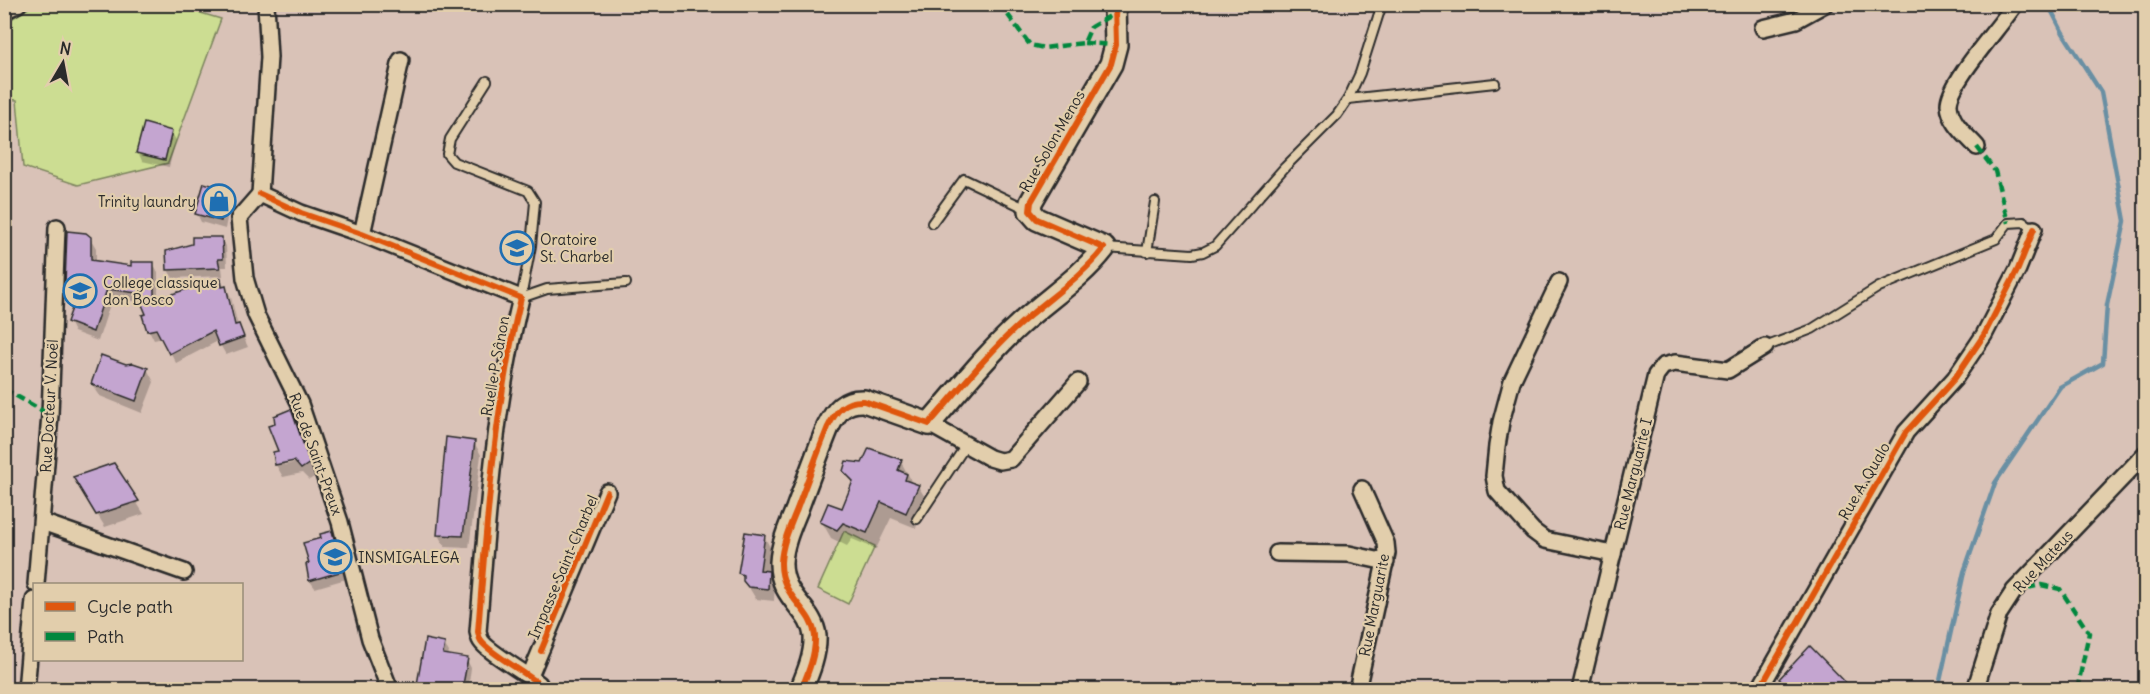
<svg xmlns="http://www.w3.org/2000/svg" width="2150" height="694" font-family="Delius,sans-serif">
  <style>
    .green { fill: #ccdd92; stroke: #7c845e; stroke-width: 1.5 }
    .shadow { fill: #0003; fill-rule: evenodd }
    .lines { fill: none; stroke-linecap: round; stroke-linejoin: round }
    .stream { stroke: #698fa3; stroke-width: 4.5 }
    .building { fill: #c4a5d0; stroke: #2b2b2b; stroke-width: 1.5 }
    .lane-casing { stroke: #2b2b2b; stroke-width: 12 }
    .street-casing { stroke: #2b2b2b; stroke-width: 20 }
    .secondary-casing { stroke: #2b2b2b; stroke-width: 26 }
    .lane { stroke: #e2ceac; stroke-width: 8 }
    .street { stroke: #e2ceac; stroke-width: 15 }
    .secondary { stroke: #e2ceac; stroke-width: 21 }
    .quiet { stroke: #00873e; stroke-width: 4.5; stroke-dasharray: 9 4.5; stroke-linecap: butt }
    .cycleway-casing { stroke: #e2ceac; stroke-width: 10 }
    .cycleway { stroke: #df570e; stroke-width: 6 }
    .labels { text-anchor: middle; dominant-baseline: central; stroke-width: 4.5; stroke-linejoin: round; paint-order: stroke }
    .street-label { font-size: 15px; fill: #2b2b2b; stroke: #e2ceac }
    .poi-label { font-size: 15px; fill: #2b2b2b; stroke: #e2ceac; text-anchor: start }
  </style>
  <rect width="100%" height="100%" fill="#d9c2b7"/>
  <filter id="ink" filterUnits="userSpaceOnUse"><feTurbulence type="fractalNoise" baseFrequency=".0167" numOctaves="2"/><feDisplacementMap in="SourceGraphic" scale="12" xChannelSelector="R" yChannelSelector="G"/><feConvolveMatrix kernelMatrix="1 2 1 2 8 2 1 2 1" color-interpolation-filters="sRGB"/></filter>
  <g filter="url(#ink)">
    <g class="green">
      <polygon points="33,5 174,5 221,19 168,163 78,185 23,167 17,100 5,99 5,23"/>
      <polygon points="844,531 875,546 848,604 818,589"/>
    </g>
    <g class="shadow">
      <polygon points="171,132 176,140 169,167 142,161 138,152"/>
      <polygon points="218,189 230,203 225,229 201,222 197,214"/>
      <path d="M90,238L96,248V262L132,268L153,264L158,273V300L220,280L231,297L238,326L248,347L226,355L218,341L176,363L163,338L154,340L149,330L148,315L142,302L112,298L98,341L74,332L69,322L79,294L72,293L66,283ZM227,296H230L238,332L235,333Z"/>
      <polygon points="221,238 226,246 227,267 222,267 223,276 173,278 168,270"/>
      <polygon points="126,366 147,369 154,382 142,413 100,396 92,384"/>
      <path d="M291,411L298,423L316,476L309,480L302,473L283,477L276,465L280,452L276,425ZM301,459V461L284,465V462Z"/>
      <polygon points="474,442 481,455 469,548 445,547 438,535"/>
      <polygon points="901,462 910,478 911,483 918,486 928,502 916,528 891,518 876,549 852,539 847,546 831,538 822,522 843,510 853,485 845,470 863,465"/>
      <polygon points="113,465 144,514 105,527 75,478"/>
      <polygon points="331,532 336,540 346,579 315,588 310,581 311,563"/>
      <polygon points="764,536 771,549 768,572 775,584 774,601 756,599 740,573"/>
      <polygon points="444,644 449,652 448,657 467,660 471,668 468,690 418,690"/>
      <polygon points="1781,679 1850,690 1787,690"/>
    </g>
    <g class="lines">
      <polyline class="stream" points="1938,690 1964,572 1995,483 2060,387 2103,363 2107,305 2125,221 2101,92 2063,33 2048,4"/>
    </g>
    <g class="building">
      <polygon points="144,123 172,131 165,160 136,153"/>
      <polygon points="204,183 219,187 219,190 226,194 221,221 195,214"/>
      <polygon points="67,231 86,233 91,237 91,260 131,266 131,262 154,262 154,300 221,278 222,287 226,286 235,325 239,324 244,337 219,346 213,331 169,354 156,329 147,331 142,315 146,314 137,293 107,289 93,332 67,322 80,286 65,284"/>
      <polygon points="192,237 222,237 223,259 218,259 220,268 167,270 166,251 192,244"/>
      <polygon points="101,355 126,364 133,363 148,368 136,401 91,384"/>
      <polygon points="291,409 310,463 301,469 294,461 275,465 273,452 278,451 268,426 275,424 274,416"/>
      <polygon points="446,437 475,441 463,536 437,535"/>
      <polygon points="869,448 902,460 898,470 907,474 905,480 919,485 906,513 881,502 867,533 843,523 837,530 820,522 828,503 842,508 853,481 843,471 846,461 862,463"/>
      <polygon points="114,463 139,501 96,515 73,477"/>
      <polygon points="332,531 343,571 309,581 306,564 309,563 303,543 321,538 320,534"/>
      <polygon points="745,532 765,535 760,570 769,571 768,589 748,587 743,581 743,575 738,573"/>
      <polygon points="425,639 445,643 443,654 468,658 462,690 416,690"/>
      <polygon points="1810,646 1853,690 1792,690 1779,679"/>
    </g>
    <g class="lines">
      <defs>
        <g id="lane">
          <polyline points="487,81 450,139 447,154 454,162 528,191 535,202 531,246 521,298 547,289 626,283"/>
          <polyline points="1348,99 1495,83"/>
          <polyline points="932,223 964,179 1029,210"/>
          <polyline points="1105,248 1192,254 1203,252 1215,246 1285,167 1337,115 1348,99 1360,73 1382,4"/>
          <polyline points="1147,252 1155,202"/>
          <polyline points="1765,347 1812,329 1879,287 1996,239 2008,223 2024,222 2034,229"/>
          <polyline points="917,519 966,445"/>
        </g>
        <g id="street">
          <polyline points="4,11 18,4"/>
          <polyline points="1763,28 1796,20 1825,4"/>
          <path d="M1977,147C1966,135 1950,122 1949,105C1948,83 2001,26 2015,4"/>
          <path d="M260,194L301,213L362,234L521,298C494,407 487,520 478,632C479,635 479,638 481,641C488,652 526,673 539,684V690"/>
          <polyline points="260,194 239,218 245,278 256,315 300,404 340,522 370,639 390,690"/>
          <polyline points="260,194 269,57 266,4"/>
          <polyline points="362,234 401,60"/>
          <polyline points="1559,282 1512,381 1501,422 1497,446 1494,476 1497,491 1533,531 1545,540 1613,554"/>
          <polyline points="929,424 990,458 1000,461 1011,459 1078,382"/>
          <polyline points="42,522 184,572"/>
          <polyline points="1277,553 1349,554 1386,562"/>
          <polyline points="36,584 50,415 57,227"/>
          <polyline points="530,676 607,492"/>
          <polyline points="26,690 34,600"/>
          <polyline points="1357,690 1387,553 1386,543 1362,489"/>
          <polyline points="1580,690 1656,375 1663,366 1675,363 1728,370 1765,347"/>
          <polyline points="1759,690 1906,432 1955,378 1984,335 2018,269 2034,229"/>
          <polyline points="1975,690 1999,614 2014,591 2146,453"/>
        </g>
        <path id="secondary" d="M801,690C808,673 816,654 815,636C812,608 780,598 781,562C782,544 790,526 797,509C807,482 817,454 828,427C836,411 844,400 864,401L929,424C958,391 986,355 1019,325C1047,299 1080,279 1104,248L1037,219L1030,211L1031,202L1111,64L1116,45L1115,4"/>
      </defs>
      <use href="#lane" class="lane-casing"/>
      <use href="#street" class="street-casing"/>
      <use href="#secondary" class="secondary-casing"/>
      <use href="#lane" class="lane"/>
      <use href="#street" class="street"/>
      <use href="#secondary" class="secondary"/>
      <g class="quiet">
        <polyline points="1000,4 1030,45 1044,48 1084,43 1091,27 1115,13"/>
        <polyline points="1084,43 1116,45"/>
        <polyline points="1977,147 1995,171 2008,223"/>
        <polyline points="4,389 50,415"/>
        <polyline points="2014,591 2041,585 2060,589 2089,633 2077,690"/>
      </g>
      <defs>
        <g id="cycleway">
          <path d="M260,194L301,213L362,234L521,298C494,407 487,520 478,632C479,635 479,638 481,641C488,652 526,673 539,684V690"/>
          <polyline points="541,651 607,492"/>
          <path d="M801,690C808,673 816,654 815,636C812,608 780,598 781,562C782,544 790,526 797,509C807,482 817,454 828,427C836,411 844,400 864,401L929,424C958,391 986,355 1019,325C1047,299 1080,279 1104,248L1037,219L1030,211L1031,202L1111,64L1116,45L1115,4"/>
          <polyline points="1759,690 1906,432 1955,378 1984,335 2018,269 2034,229"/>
        </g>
      </defs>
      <use href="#cycleway" class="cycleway-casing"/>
      <use href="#cycleway" class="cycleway"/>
    </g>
  </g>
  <defs>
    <symbol id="shop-ring" viewBox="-11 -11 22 22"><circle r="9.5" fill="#e2ceac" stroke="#1f6fb2" stroke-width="1.5"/><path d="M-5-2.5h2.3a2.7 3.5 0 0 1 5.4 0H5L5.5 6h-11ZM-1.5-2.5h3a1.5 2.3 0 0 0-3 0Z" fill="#1f6fb2"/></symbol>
    <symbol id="university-ring" viewBox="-11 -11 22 22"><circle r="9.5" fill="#e2ceac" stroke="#1f6fb2" stroke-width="1.5"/><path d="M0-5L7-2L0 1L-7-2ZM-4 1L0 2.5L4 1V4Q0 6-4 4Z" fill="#1f6fb2"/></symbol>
  </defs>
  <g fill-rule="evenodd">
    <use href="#shop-ring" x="200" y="182" width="38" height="38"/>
    <use href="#university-ring" x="498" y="229" width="38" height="38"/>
    <use href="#university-ring" x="61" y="272" width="38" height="38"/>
    <use href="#university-ring" x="316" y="538" width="38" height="38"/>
  </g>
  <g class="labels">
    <g class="street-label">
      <text transform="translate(1052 141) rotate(-60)">Rue Solon Menos</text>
      <text transform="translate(495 366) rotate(-80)">Ruelle P. Sânon</text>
      <text transform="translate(49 406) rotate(-87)">Rue Docteur V. Noël</text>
      <text transform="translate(316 454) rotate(70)">Rue de Saint-Preux</text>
      <text transform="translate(1633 474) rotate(-76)">Rue Marguarite I</text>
      <text transform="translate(1864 481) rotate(-60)">Rue A. Qualo</text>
      <text transform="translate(2043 561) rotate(-47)">Rue Mateus</text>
      <text transform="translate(563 567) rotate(-67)">Impasse Saint-Charbel</text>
      <text transform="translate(1374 605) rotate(-79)">Rue Marguarite</text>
    </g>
    <g class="poi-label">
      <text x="196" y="201" text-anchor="end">Trinity laundry</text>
      <text x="540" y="239">Oratoire<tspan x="540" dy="17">St. Charbel</tspan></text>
      <text x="103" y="282">College classique<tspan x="103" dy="17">don Bosco</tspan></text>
      <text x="358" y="557">INSMIGALEGA</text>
    </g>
  </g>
  <rect width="2150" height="694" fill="none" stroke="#e2ceac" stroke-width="24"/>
  <rect x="12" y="12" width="2126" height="670" fill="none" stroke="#2b2b2b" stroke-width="2" filter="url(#ink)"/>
  <rect x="33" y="583" width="210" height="78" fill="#e2ceac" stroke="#998d78" stroke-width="1.5"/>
  <rect x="45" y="602" width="30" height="9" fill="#df570e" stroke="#998d78" stroke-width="1.5"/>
  <text x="87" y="613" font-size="18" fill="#2b2b2b">Cycle path</text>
  <rect x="45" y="632" width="30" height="9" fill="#00873e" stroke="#998d78" stroke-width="1.5"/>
  <text x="87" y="643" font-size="18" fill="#2b2b2b">Path</text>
  <g transform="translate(63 63) rotate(10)" stroke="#e2ceac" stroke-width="4.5" paint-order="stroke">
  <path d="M0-4.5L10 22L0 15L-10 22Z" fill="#2b2b2b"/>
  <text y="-9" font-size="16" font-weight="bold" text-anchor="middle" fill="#2b2b2b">N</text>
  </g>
</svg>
